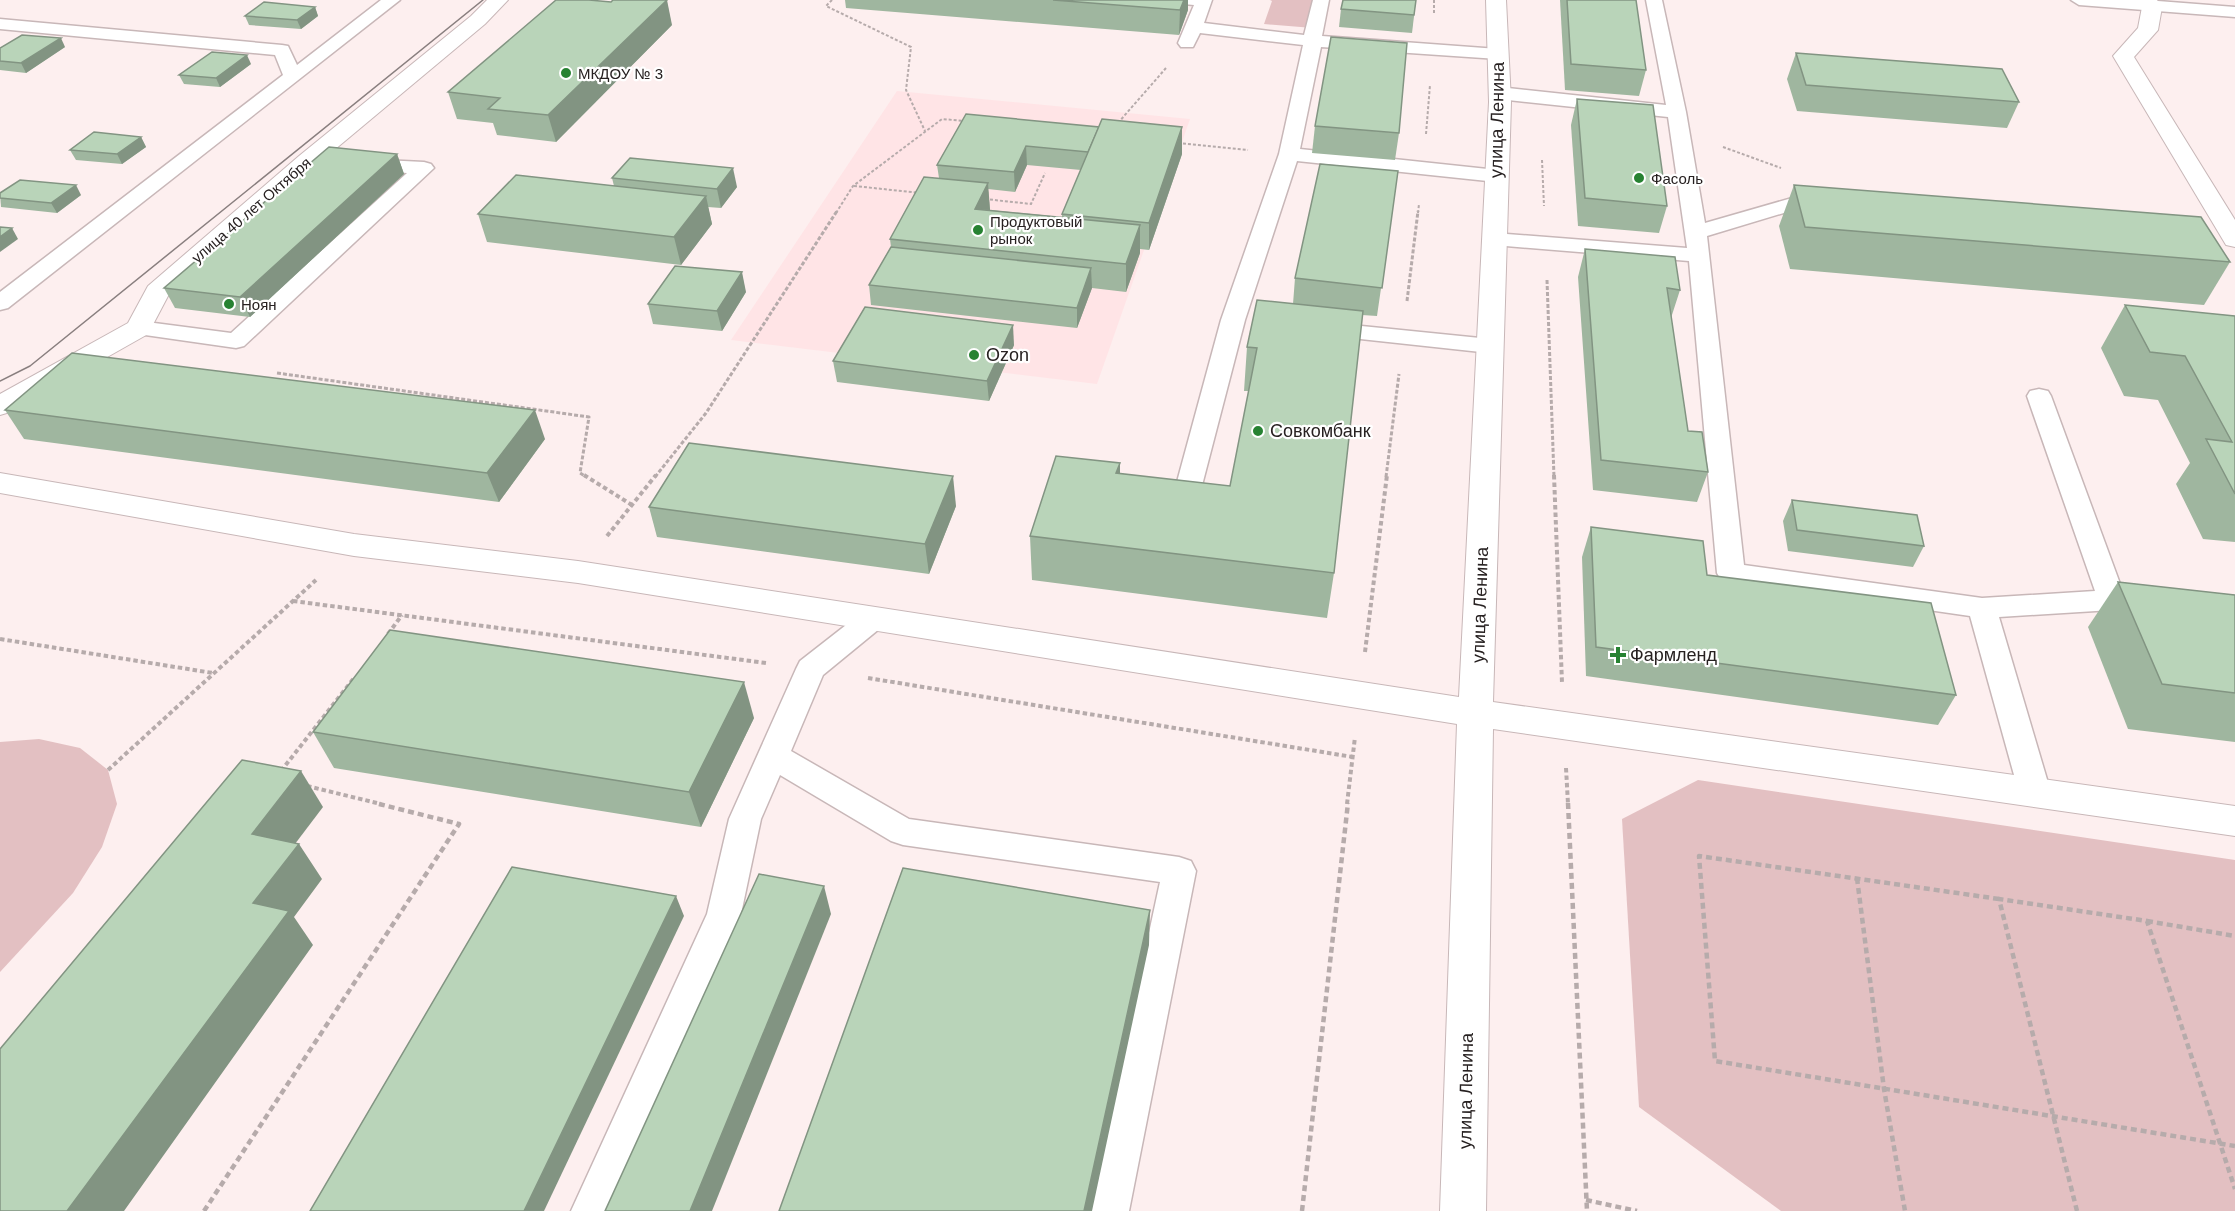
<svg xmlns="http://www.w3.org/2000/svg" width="2235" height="1211" font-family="Arial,sans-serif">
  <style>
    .built { fill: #ffe4e6 }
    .green { fill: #e3c0c2 }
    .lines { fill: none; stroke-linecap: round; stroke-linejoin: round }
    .lane-casing { stroke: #c8b7b8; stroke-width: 3 }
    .street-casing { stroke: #c8b7b8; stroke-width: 2 }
    .path-far3 { stroke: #b6abab; stroke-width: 2; stroke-dasharray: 3 2; stroke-linecap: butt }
    .path-far2 { stroke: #b6abab; stroke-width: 3; stroke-dasharray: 4 2; stroke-linecap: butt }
    .path-far1 { stroke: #b6abab; stroke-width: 4; stroke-dasharray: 4.5 3; stroke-linecap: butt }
    .path { stroke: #b6abab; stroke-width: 4.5; stroke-dasharray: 6 4; stroke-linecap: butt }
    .lane { fill: #fff; fill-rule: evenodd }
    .street { fill: #fff; fill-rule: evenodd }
    .tram { stroke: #897f7f; stroke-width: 1.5 }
    .wall { fill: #9fb69f; fill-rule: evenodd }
    .shaded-wall { fill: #829482 }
    .building { fill: #b9d4b9; stroke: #829482; stroke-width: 1.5 }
    .poi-dot { fill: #278232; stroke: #fff; stroke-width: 2 }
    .labels { text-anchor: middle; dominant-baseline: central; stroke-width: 4.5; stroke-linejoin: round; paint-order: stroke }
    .far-poi-label { font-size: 15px; fill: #272121; stroke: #fff; text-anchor: start }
    .far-street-label { font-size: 15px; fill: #272121; stroke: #fff }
    .street-label { font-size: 18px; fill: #272121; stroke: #fff }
    .poi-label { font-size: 18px; fill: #272121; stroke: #fff; text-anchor: start }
  </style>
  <rect width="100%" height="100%" fill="#fdefef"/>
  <polygon class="built" points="897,91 1190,119 1097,384 731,340"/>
  <g class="green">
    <polygon points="1270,0 1321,0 1313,28 1264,24 1272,1"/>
    <polygon points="39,739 80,748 108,770 117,804 102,847 73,893 0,972 0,742"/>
    <polygon points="1698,780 2235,860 2235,1211 1781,1211 1639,1107 1622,819"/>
  </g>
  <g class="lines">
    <defs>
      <g id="lane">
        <polygon points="381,0 400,0 8,308 0,310 0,292 283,75 275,55 0,29 0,19 282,45 288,46 297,65"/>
        <polygon points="1181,0 1212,0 1204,23 1304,35 1313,0 1329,0 1322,36 1498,49 1504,50 1507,54 1504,58 1498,59 1321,47 1300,149 1497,170 1504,172 1507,176 1504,180 1497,182 1297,161 1245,320 1200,493 1196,499 1187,502 1178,499 1174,493 1221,320 1279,154 1303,45 1200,33 1193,47 1181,47 1178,43 1194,5 1183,4"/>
        <polygon points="1646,0 1662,0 1686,112 1705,223 1823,189 1830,191 1833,195 1830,199 1707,236 1744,565 1982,598 2095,591 2027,396 2030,391 2039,389 2048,391 2051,396 2126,600 2122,607 2112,610 1999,617 2051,793 2046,802 2035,806 2024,802 2019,793 1970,616 1721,580 1717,573 1689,261 1494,245 1486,244 1483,239 1486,234 1494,233 1687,248 1668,117 1499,99 1492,97 1490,93 1492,89 1499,87 1666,105"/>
        <polygon points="2071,0 2145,0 2235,7 2235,17 2079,5"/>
        <polygon points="363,159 424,162 431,164 434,168 244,346 236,348 131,333 127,328 131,323 139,321 231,333 407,173 356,169 353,165 356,161"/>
        <polygon points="1322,322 1490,339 1498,341 1502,346 1498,351 1490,353 1314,334 1310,329 1314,324"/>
        <polygon points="874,608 884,611 888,618 884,625 823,675 791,751 909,819 1179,857 1191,861 1196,871 1129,1211 1089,1211 1160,882 903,845 891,841 780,775 761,819 741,914 611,1211 571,1211 707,914 729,819 796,669 800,661 864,611"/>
      </g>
      <g id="street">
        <polygon points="487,0 508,0 485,24 315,166 168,296 148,334 10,412 0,415 0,394 128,323 148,286 299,156 471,16"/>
        <polygon points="1486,0 1506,0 1511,102 1493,702 2235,806 2235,836 1493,729 1486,1211 1440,1211 1457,724 578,583 354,556 0,493 0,473 354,534 578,561 1459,697 1489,102"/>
        <polygon points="2137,0 2157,0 2162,7 2158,30 2134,57 2235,220 2235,247 2226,245 2223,240 2113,56 2138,28 2142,7"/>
      </g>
    </defs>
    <use href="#lane" class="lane-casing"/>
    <use href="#street" class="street-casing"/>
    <g class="path-far3">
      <polyline points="832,0 826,6 911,47 906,90 925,131"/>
      <polyline points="1434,0 1434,14"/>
      <polyline points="1118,123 1166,68"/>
      <polyline points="1426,134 1430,85"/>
      <polyline points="1178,143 1248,150"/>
      <polyline points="1723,147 1781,168"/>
      <polyline points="1542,160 1544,206"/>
      <polyline points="854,186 921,193"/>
      <polyline points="985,199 1031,204 1045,173"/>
      <polyline points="836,213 853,186 942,119 964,121"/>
      <polyline points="1418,213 1419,204"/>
    </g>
    <g class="path-far2">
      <polyline points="1547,280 1554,477"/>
      <polyline points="1407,301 1418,211"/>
      <polyline points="277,373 589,417 580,473 586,477"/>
      <polyline points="655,477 706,413 837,211"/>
      <polyline points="1386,477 1399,374"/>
    </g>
    <g class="path-far1">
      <polyline points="584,475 632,505"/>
      <polyline points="1554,475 1562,683"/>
      <polyline points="607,536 656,475"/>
      <polyline points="293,601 766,663"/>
      <polyline points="388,634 402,615"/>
      <polyline points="0,639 213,673"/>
      <polyline points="1365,652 1387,475"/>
      <polyline points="868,678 1353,757"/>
      <polyline points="1566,768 1568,804"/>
      <polyline points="108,770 316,580"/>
      <polyline points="281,771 354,678"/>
      <polyline points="307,786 381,804"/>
      <polyline points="1347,804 1355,737"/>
    </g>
    <g class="path">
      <polyline points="1568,803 1587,1211"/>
      <polyline points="1857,878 1884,1089 1905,1211"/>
      <polyline points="1999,899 1699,856 1715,1061 2235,1146"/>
      <polyline points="2147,921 2235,936"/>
      <polyline points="1586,1200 1637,1211"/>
      <polyline points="204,1211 459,824 375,803"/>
      <polyline points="1302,1211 1348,803"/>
      <polyline points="2077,1211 1999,899 2147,921 2235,1189"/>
    </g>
    <use href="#lane" class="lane"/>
    <use href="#street" class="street"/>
    <polyline class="tram" points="0,381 30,366 483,0"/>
  </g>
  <g class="wall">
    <polygon points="845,0 1188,0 1188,10 1179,35 846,8"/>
    <polygon points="1416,0 1412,33 1339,27 1341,9"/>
    <polygon points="1560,0 1636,0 1646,70 1639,96 1565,90"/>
    <polygon points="315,7 318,16 301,29 249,25 245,16"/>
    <polygon points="672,25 556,142 497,135 493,123 457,119 448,92"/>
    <polygon points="65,47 26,73 0,70 0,48"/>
    <polygon points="1796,53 2019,102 2007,128 1797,111 1787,79"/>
    <polygon points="251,64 220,87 184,84 179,75"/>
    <polygon points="1577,99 1667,206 1659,233 1578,226 1571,125"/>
    <path d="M966,114L1182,154L1149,250L1140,249V253L1126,292L1092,288L1077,328L871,305L869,285L891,247L890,239L939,178L937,165ZM1027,165L1081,170L1062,214V217L990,210L988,189L1015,192Z"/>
    <polygon points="1315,126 1399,133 1395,160 1312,153"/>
    <polygon points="141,137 146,147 122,164 76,160 70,150"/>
    <polygon points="397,154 404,174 250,317 175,308 164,288"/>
    <polygon points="1398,171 1377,316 1362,315 1334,573 1327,618 1032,580 1030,536 1120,474 1230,486 1249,391 1244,391 1247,347 1293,304 1295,278"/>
    <polygon points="612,178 737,187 721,208 708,207 712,224 681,265 487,242 478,214 614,186"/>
    <polygon points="1794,185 2230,262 2204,305 1790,269 1779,226"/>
    <polygon points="0,193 81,195 57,213 1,207"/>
    <polygon points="1585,249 1680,290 1671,318 1688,431 1708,472 1697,502 1593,490 1578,277"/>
    <polygon points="746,292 722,331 653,324 648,304"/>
    <polygon points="2125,305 2235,316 2235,542 2203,539 2176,484 2190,463 2158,400 2124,396 2101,348"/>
    <polygon points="1014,345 989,401 837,382 833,361"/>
    <polygon points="5,410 545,439 499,502 24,439"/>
    <polygon points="1792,500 1924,546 1913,567 1788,551 1783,521"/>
    <polygon points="956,506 929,574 657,537 649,507"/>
    <polygon points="1591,527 1956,695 1938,725 1586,676 1582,557"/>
    <polygon points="2118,582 2235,595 2235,742 2128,729 2088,627"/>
    <polygon points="754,718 701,827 334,768 313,732"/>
  </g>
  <g class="shaded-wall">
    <polygon points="667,0 672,25 556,142 548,115"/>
    <polygon points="1184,0 1188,0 1188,10 1179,35 1180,10"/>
    <polygon points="315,7 318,16 301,29 297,20"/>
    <polygon points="61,38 65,47 26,73 21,63"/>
    <polygon points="247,55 251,64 220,87 216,78"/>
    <polygon points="1182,127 1182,154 1149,250 1149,223"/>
    <polygon points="141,137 146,147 122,164 117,154"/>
    <polygon points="1026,146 1027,165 1015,192 1014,172"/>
    <polygon points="397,154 404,174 250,317 240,297"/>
    <polygon points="733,168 737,187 721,208 717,189"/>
    <polygon points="988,183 990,210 975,209"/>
    <polygon points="76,185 81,195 57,213 51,203"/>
    <polygon points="706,196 712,224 681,265 674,237"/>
    <polygon points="1140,225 1140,253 1126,292 1126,264"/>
    <polygon points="12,228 18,239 0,252 0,237"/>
    <polygon points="1091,268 1092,288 1077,328 1077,308"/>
    <polygon points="742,272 746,292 722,331 717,311"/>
    <polygon points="1013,325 1014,345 989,401 987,381"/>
    <polygon points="535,410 545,439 499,502 487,473"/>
    <polygon points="1120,463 1120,508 1116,473"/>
    <polygon points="953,476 956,506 929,574 925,544"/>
    <polygon points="744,682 754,718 701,827 689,792"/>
    <polygon points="301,771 323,807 276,869 252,834"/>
    <polygon points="299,844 322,879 294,917 313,945 124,1211 67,1211 253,903"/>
    <polygon points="824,886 831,914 712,1211 690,1211"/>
    <polygon points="676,896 684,916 544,1211 524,1211"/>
    <polygon points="1150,910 1149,945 1092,1211 1084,1211"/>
  </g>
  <g class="building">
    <polygon points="556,0 589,0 611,2 613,0 667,0 548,115 488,109 500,98 448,92"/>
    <polygon points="1053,0 1184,0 1180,10"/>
    <polygon points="1343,0 1416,0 1414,15 1341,9"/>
    <polygon points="1567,0 1636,0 1646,70 1571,64"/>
    <polygon points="264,2 315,7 297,20 245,16"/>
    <polygon points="22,35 61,38 21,63 0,61 0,48"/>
    <polygon points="1331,37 1407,43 1399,133 1315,126"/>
    <polygon points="212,52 247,55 216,78 179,75"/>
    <polygon points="1796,53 2002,69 2019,102 1806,85"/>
    <polygon points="1577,99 1653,105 1667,206 1585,198"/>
    <polygon points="966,114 1099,127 1088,152 1026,146 1014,172 937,165"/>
    <polygon points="1102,119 1182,127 1149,223 1062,214"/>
    <polygon points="94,132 141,137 117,154 70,150"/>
    <polygon points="329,147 397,154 240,297 164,288"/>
    <polygon points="630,158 733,168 717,189 612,178"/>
    <polygon points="1320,164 1398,171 1382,288 1295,278"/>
    <polygon points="516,175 706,196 674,237 478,214"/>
    <polygon points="924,177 988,183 975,209 1140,225 1126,264 890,239"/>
    <polygon points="20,180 76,185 51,203 0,198 0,193"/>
    <polygon points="1794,185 2201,217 2230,262 1805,227"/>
    <polygon points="0,227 12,228 0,237"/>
    <polygon points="891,247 1091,268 1077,308 869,285"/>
    <polygon points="1585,249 1675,257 1680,290 1667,288 1688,431 1702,432 1708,472 1601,460"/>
    <polygon points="675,266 742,272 717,311 648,304"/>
    <polygon points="1257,300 1363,311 1334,573 1030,536 1056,456 1120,463 1116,473 1230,486 1257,348 1247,347"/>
    <polygon points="2125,305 2235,316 2235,494 2206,439 2232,442 2185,356 2150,352"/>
    <polygon points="865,307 1013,325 987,381 833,361"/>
    <polygon points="72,353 535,410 487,473 5,410"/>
    <polygon points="689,443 953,476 925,544 649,507"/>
    <polygon points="1792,500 1917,515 1924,546 1797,530"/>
    <polygon points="1591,527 1703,541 1707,575 1931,603 1956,695 1596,647"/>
    <polygon points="2118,582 2235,595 2235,693 2162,684"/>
    <polygon points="390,630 744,682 689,792 313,732"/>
    <polygon points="242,760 301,771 252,834 299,844 253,903 289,911 67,1211 0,1211 0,1049"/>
    <polygon points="512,867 676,896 524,1211 310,1211"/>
    <polygon points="903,868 1150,910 1084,1211 779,1211"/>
    <polygon points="759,874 824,886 690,1211 605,1211"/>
  </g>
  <g class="poi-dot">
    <circle cx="566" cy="73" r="6"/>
    <circle cx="1639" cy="178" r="6"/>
    <circle cx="978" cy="230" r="6"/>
    <circle cx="229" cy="304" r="6"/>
    <circle cx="974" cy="355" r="6"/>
    <circle cx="1258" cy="431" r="6"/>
    <path d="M1615 646h6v6h6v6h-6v6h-6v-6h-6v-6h6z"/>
  </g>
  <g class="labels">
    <g class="far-poi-label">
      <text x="578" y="73">МКДОУ № 3</text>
      <text x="1651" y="178">Фасоль</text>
      <text x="990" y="221">Продуктовый<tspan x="990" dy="17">рынок</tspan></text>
      <text x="241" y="304">Ноян</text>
    </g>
    <g class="far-street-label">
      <text transform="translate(251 210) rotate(-41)">улица 40 лет Октября</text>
    </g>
    <g class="street-label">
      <text transform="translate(1497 120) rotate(-89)">улица Ленина</text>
      <text transform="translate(1480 605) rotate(-88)">улица Ленина</text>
      <text transform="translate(1466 1091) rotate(-89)">улица Ленина</text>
    </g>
    <g class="poi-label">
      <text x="986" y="355">Ozon</text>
      <text x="1270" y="431">Совкомбанк</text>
      <text x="1630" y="655">Фармленд</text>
    </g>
  </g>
</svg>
